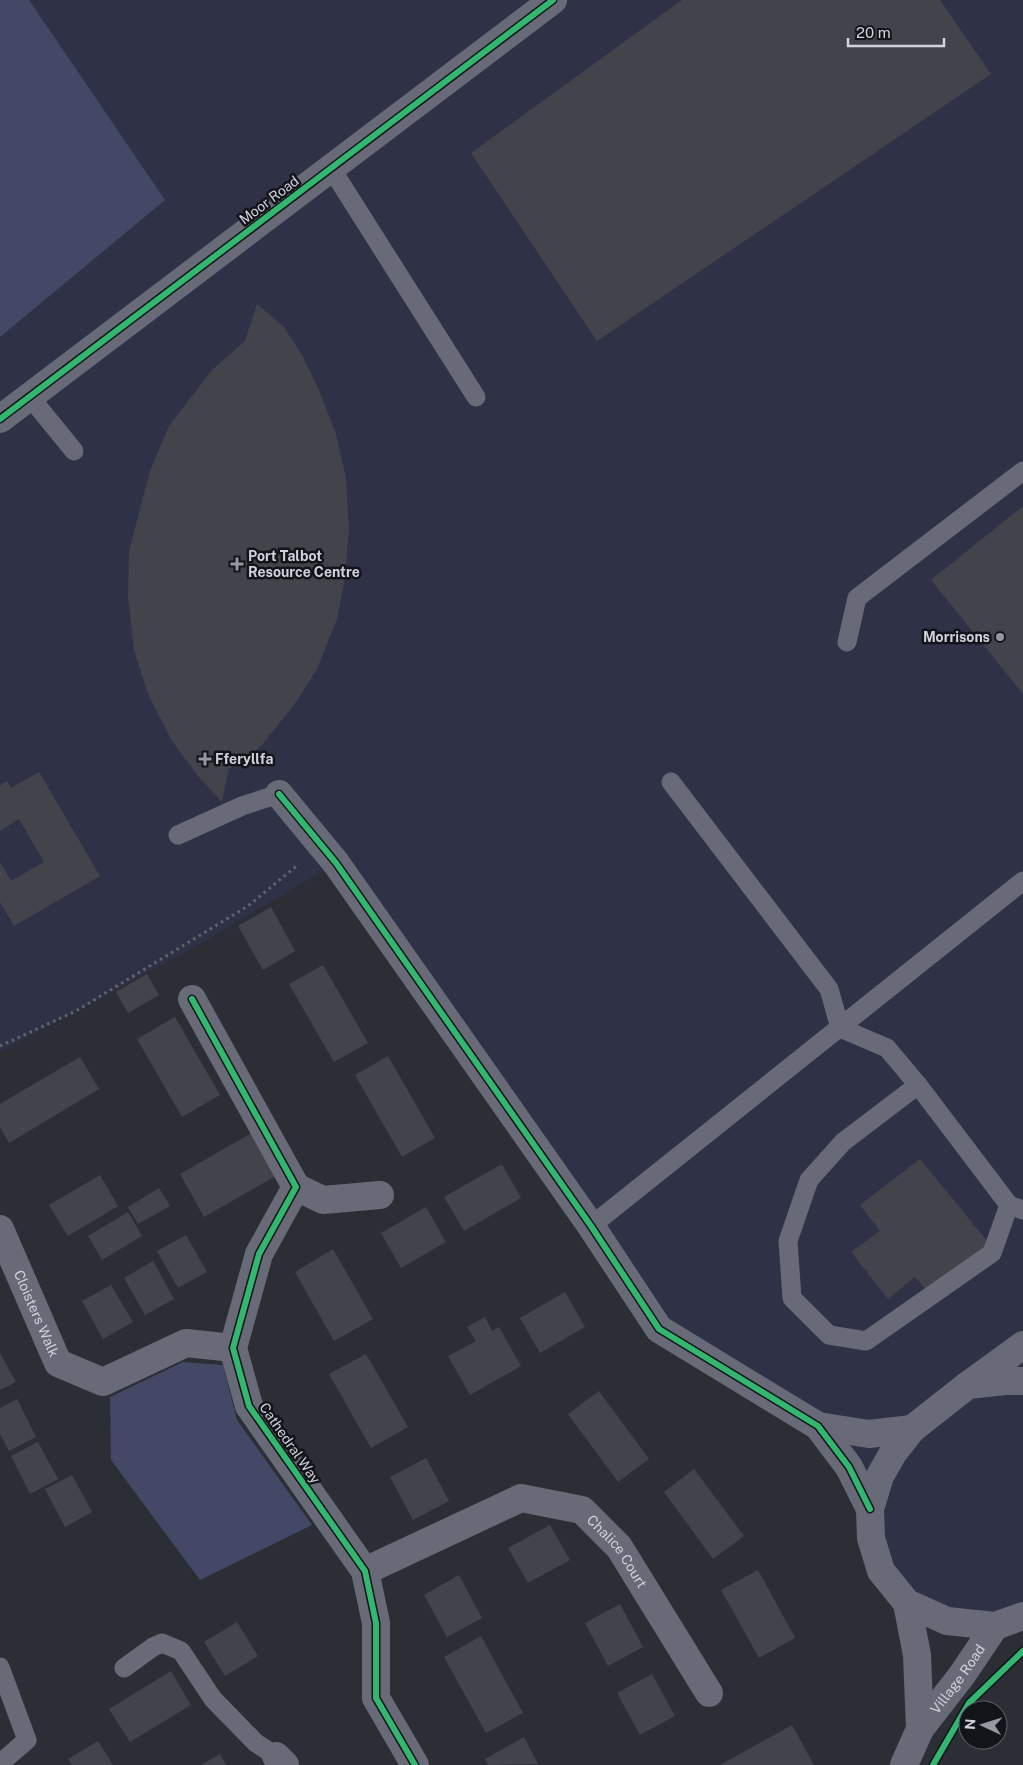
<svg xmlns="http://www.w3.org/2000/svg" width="1023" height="1765" font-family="'Public Sans',sans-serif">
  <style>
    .built { fill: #2f3246 }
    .green { fill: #434866 }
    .building { fill: #43444b }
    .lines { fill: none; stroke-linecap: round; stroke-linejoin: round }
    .path { stroke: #63656e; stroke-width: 3; stroke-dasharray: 2.5 4; stroke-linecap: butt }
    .service { stroke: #686a77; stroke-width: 19 }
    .minor { stroke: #686a77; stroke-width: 28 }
    .tertiary { stroke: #686a77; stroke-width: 28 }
    .cycleway-casing { stroke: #13141a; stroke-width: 9 }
    .cycleway { stroke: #33b770; stroke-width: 6 }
    .poi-dot { fill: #9799a2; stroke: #13141a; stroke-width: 2 }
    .labels { text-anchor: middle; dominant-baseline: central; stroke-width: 5; stroke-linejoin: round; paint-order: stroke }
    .street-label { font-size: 14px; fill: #d0d2dc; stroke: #13141a }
    .poi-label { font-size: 14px; font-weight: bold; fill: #d0d2dc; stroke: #13141a; text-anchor: start }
  </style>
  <rect width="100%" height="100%" fill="#2c2e36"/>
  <polygon class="built" points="0,0 1023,0 1023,1607 995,1626 907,1603 818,1426 659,1329 336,863 193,948 0,1052"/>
  <g class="green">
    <polygon points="0,0 29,0 165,200 0,337"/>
    <polygon points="183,1362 223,1365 237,1420 312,1525 200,1580 111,1460 110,1397"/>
  </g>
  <g class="building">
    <polygon points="682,0 940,0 991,74 597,341 471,153"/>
    <polygon points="257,304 284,327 302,355 319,390 336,434 346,478 349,530 345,577 337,619 317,669 296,702 262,745 241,764 229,768 222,802 198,776 172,741 148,694 134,650 128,597 129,551 150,471 169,426 212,370 245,341"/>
    <polygon points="1023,506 1023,694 931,580"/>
    <polygon points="39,772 100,876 14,926 0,902 0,862 11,881 44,862 19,819 0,831 0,786 7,781 11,788"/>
    <polygon points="271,907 295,951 263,970 238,926"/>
    <polygon points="323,965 368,1043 334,1062 289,984"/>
    <polygon points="147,974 159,995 128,1013 116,992"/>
    <polygon points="175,1017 220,1095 182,1117 137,1039"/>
    <polygon points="388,1056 435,1138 402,1157 355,1075"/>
    <polygon points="80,1057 99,1089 9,1143 0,1127 0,1104"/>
    <polygon points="257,1130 281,1173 204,1217 180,1174"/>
    <polygon points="920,1159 997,1253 935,1300 915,1277 888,1299 851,1252 880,1231 860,1205"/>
    <polygon points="502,1164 521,1198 464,1231 444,1197"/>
    <polygon points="100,1175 118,1206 68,1236 49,1205"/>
    <polygon points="159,1188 170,1206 138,1224 128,1207"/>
    <polygon points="426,1207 446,1242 401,1268 381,1233"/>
    <polygon points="128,1212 142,1236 102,1260 88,1236"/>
    <polygon points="186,1235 207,1272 178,1288 157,1251"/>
    <polygon points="333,1249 373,1319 334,1341 295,1272"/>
    <polygon points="153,1261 174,1299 145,1315 124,1278"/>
    <polygon points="111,1285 133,1322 103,1339 82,1301"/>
    <polygon points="565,1292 585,1327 540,1353 520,1318"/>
    <polygon points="485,1317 492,1331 499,1327 521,1366 470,1395 448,1356 476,1341 467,1327"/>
    <polygon points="0,1353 16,1382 0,1390"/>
    <polygon points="366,1354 408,1427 371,1448 329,1374"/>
    <polygon points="599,1391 649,1459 618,1482 568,1414"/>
    <polygon points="17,1399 36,1437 9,1451 0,1434 0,1408"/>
    <polygon points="38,1442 58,1479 30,1494 11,1456"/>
    <polygon points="426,1458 449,1501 413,1520 390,1477"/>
    <polygon points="694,1469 744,1536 713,1559 664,1492"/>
    <polygon points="72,1475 92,1512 65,1527 45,1489"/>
    <polygon points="550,1525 570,1560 528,1583 508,1548"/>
    <polygon points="758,1570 795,1638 759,1658 721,1590"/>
    <polygon points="459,1575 482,1618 447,1637 424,1595"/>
    <polygon points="620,1604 643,1647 608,1666 585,1623"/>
    <polygon points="237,1622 258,1656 225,1676 204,1642"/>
    <polygon points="481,1636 523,1713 486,1733 444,1657"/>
    <polygon points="171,1671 191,1705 130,1742 109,1709"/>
    <polygon points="652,1674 675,1716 640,1735 617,1693"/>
    <polygon points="792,1725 814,1765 720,1765"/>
    <polygon points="524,1737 538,1764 488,1765 485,1759"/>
    <polygon points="98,1741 113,1765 72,1765 68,1759"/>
    <polygon points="220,1754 226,1765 201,1765"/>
  </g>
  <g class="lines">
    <polyline class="path" points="0,1046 76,1011 248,906 299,864"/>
    <g class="service">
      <polyline points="331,168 476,397"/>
      <polyline points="30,397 74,451"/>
      <polyline points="847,642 857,598 1023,471"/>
      <polyline points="671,782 829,989 840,1028 887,1048 918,1085 1009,1205 1023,1210"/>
      <polyline points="178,835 242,806 279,794"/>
      <polyline points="918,1085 843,1142 809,1180 788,1241 792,1298 829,1335 866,1341 992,1253 1009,1205"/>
      <polyline points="591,1226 1023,881"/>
      <polyline points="0,1667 27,1740 4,1760"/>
      <polyline points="124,1668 153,1647 162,1643 181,1651 213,1699 256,1743 276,1756"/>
    </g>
    <g class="minor">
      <polyline points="0,419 553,0"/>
      <polyline points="279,794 336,863 591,1226 659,1329 818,1426 849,1467 870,1509"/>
      <polyline points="192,999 296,1187 259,1254 233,1348 249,1406 365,1571 376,1623 376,1698 415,1765"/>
      <polyline points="296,1187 323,1200 380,1195"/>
      <path id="s1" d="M0,1229L58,1363L103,1382L186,1343L233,1348"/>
      <polyline points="968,1385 1023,1345"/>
      <polyline points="818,1426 869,1434 912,1429"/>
      <path id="s2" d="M365,1571L521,1498L582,1510L619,1547L709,1693"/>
      <polyline points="276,1756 285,1765"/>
    </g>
    <g class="tertiary">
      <polyline points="1023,1381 1005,1381 968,1385 912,1429 893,1453 880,1476 870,1509 871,1538 881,1571 907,1603 947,1621 995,1626 1023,1616"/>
      <polyline points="907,1603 917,1655 920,1729"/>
      <path id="s3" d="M904,1765L920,1729L962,1675L995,1626"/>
    </g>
    <defs>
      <g id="cycleway">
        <polyline points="0,419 553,0"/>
        <polyline points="279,794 336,863 591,1226 659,1329 818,1426 849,1467 870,1509"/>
        <polyline points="192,999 296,1187 259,1254 233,1348 249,1406 365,1571 376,1623 376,1698 415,1765"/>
        <polyline points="933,1765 969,1703 1023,1651"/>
      </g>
    </defs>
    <use href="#cycleway" class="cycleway-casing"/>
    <use href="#cycleway" class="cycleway"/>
  </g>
  <g class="poi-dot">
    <path d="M234.5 556.5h5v5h5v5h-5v5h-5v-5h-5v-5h5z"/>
    <circle cx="1000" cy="637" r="5"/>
    <path d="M202.5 751.5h5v5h5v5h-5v5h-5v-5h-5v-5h5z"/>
  </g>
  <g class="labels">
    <g class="street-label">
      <text transform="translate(269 200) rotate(-37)">Moor Road</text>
      <text stroke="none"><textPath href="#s1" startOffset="92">Cloisters Walk</textPath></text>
      <text transform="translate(290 1443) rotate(55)">Cathedral Way</text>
      <text stroke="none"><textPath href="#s2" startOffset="289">Chalice Court</textPath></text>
      <text stroke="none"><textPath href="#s3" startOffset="102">Village Road</textPath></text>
    </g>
    <g class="poi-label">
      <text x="248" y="556">Port Talbot<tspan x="248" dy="16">Resource Centre</tspan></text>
      <text x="990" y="637" text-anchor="end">Morrisons</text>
      <text x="215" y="759">Fferyllfa</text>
    </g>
  </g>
  <g transform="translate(983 1725) rotate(274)"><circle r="24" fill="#13141a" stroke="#5f6068"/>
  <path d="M0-4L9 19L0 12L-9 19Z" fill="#9799a2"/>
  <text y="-8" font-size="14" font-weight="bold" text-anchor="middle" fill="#d0d2dc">N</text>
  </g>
  <path d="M848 38v8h96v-8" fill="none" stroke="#d0d2dc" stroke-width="2.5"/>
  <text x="856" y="38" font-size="15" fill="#d0d2dc" stroke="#13141a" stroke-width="4" paint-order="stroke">20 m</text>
</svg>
